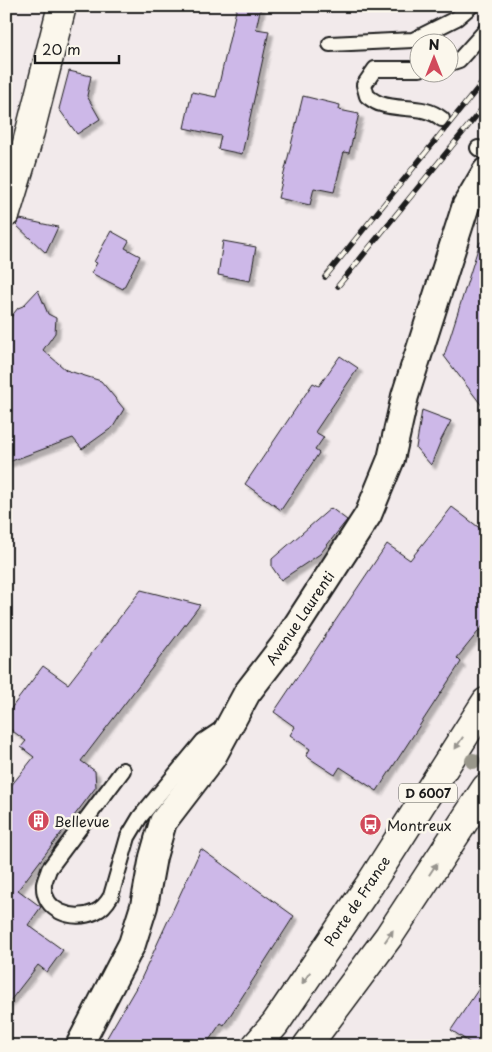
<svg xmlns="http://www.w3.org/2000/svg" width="492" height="1052" font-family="'Playpen Sans',sans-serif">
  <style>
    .building { fill: #cdb8e8; stroke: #1c1c1c; filter: url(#shadow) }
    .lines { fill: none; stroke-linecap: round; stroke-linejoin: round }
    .lane-casing { stroke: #1c1c1c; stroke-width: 18 }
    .street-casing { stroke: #1c1c1c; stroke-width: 30 }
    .secondary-casing { stroke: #1c1c1c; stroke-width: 31 }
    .primary-casing { stroke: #1c1c1c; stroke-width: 31 }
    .lane { stroke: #fbf7ec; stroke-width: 14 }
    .street { stroke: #fbf7ec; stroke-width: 26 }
    .secondary { stroke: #fbf7ec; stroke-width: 28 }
    .primary { stroke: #fbf7ec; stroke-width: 28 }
    .rail-casing { stroke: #1c1c1c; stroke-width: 5.5 }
    .rail { stroke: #fbf7ec; stroke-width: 4; stroke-dasharray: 11; stroke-linecap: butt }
    .tree { fill: #99978b }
    .oneway { fill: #97948e }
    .labels { text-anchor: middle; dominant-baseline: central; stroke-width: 5; stroke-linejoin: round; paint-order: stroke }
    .shield { fill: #fbf7ec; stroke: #5f5e5a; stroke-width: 1 }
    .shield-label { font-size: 12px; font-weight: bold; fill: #1c1c1c }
    .street-label { font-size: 14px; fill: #1c1c1c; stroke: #fbf7ec }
    .poi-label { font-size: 14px; fill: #1c1c1c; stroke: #fbf7ec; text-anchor: start }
  </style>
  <defs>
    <filter id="shadow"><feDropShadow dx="4.5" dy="4.5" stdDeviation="1" flood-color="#0004"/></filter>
  </defs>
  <rect width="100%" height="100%" fill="#f2eaeb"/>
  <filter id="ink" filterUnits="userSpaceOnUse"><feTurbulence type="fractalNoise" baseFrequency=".02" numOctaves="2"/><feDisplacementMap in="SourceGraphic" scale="10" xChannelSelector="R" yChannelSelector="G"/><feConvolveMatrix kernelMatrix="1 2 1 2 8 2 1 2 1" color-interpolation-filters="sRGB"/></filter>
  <g filter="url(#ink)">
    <g class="building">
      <polygon points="237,6 261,6 256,29 269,31 242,154 218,149 221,136 184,128 192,92 216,97"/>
      <polygon points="69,71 91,76 87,96 100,119 77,134 59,109"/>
      <polygon points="303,96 340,105 339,110 359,114 349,153 344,152 334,192 314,188 310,205 278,198"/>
      <polygon points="20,219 58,227 46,253 16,225"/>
      <polygon points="111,231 129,241 125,248 140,256 123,289 91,273 97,263 94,262"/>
      <polygon points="223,241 256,247 250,281 218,275"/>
      <polygon points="480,242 486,243 486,411 444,356"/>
      <polygon points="38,290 48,314 56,318 55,333 43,350 66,370 101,381 124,409 113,427 82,449 73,438 6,463 6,323 18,308 23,306"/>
      <polygon points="340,356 358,368 315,432 324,437 315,450 319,453 281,510 245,484 313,383 319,386"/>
      <polygon points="422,410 451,421 441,440 431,465 416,448"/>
      <polygon points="452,507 486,533 486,622 457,658 461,662 377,791 340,767 335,775 306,756 310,749 290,735 295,727 274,712 387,544 410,560"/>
      <polygon points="331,508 347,520 320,554 281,580 272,567 272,559"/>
      <polygon points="141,590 200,605 81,761 95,771 96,787 18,890 41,907 28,925 63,950 47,972 38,965 6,1006 6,792 34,757 21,747 26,741 6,726 6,715 43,666 68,684"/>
      <polygon points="201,849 294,916 224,1025 221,1023 205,1046 102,1046 141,979"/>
      <polygon points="486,978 486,1046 475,1046 451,1030"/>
    </g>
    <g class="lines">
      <defs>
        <g id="lane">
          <polyline points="330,44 413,40 457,18 471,6"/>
          <polyline points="450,63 459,60 486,30"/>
          <path d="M420,69H375L364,85L367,96C371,99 376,103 381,104C401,111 424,104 442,119"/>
          <polyline points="478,148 486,153"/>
          <path d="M123,770L49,869C48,873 45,879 44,884C42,911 73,922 95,912C102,909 107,903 111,896L128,837L140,817L203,741L224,727"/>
        </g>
        <polyline id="street" points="79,1046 132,944 144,906 153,857 163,822 212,758 247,693 284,645 368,515 391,459 405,396 466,205 486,171"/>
        <polyline id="secondary" points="6,213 26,147 62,6"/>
        <g id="primary">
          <polyline points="256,1046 275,1024 370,884 486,702"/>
          <polyline points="307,1046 389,936 486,788"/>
        </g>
      </defs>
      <use href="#lane" class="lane-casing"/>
      <use href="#street" class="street-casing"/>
      <use href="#secondary" class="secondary-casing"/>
      <use href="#primary" class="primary-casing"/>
      <use href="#lane" class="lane"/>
      <use href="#street" class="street"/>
      <use href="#secondary" class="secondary"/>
      <use href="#primary" class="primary"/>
      <defs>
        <g id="rail">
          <polyline points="325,277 486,78"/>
          <polyline points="338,286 486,104"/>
        </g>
      </defs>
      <use href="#rail" class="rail-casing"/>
      <use href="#rail" class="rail"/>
    </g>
    <circle class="tree" cx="473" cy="761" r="8"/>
    <defs><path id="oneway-solid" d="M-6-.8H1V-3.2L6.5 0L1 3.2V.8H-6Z" transform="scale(1.25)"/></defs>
    <g class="oneway">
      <use href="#oneway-solid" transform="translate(459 743) rotate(123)"/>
      <use href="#oneway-solid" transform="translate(433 869) rotate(-57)"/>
      <use href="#oneway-solid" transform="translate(389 936) rotate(-55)"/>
      <use href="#oneway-solid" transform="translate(306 978) rotate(124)"/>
    </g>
  </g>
  <defs>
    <symbol id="building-disc" viewBox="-11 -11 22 22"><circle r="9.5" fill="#d1495b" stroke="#fbf7ec"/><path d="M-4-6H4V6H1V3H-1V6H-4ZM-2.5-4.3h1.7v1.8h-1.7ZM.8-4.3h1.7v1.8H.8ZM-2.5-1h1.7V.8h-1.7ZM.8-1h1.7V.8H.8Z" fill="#fff"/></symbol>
    <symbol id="bus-disc" viewBox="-11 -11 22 22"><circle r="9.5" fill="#d1495b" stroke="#fbf7ec"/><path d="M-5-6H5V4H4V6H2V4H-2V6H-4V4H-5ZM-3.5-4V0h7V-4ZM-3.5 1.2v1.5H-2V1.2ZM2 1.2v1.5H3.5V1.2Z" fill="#fff"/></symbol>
  </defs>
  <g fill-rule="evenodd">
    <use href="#building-disc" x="26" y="808" width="25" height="25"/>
    <use href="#bus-disc" x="358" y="812" width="25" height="25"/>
  </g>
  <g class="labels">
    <rect class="shield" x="399" y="783.5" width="58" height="19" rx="4"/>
    <g class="shield-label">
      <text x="428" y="793">D 6007</text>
    </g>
    <g class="street-label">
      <text transform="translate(300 618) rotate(-56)">Avenue Laurenti</text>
      <text transform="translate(357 901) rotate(-56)">Porte de France</text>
    </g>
    <g class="poi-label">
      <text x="54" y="821">Bellevue</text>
      <text x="387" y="825">Montreux</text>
    </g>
  </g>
  <rect width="492" height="1052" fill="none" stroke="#fbf7ec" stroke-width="25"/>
  <rect x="12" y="12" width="467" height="1027" fill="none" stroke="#1c1c1c" stroke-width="2" filter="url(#ink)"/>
  <g transform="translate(434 58)"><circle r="24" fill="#fbf7ec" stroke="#a29f99"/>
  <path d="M0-4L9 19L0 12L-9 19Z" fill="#d1495b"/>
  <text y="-8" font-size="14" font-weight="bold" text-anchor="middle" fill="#1c1c1c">N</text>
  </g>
  <path d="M35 55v8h84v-8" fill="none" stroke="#1c1c1c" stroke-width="2.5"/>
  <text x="42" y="55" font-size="15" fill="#1c1c1c" stroke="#fbf7ec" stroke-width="4" paint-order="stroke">20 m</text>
</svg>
